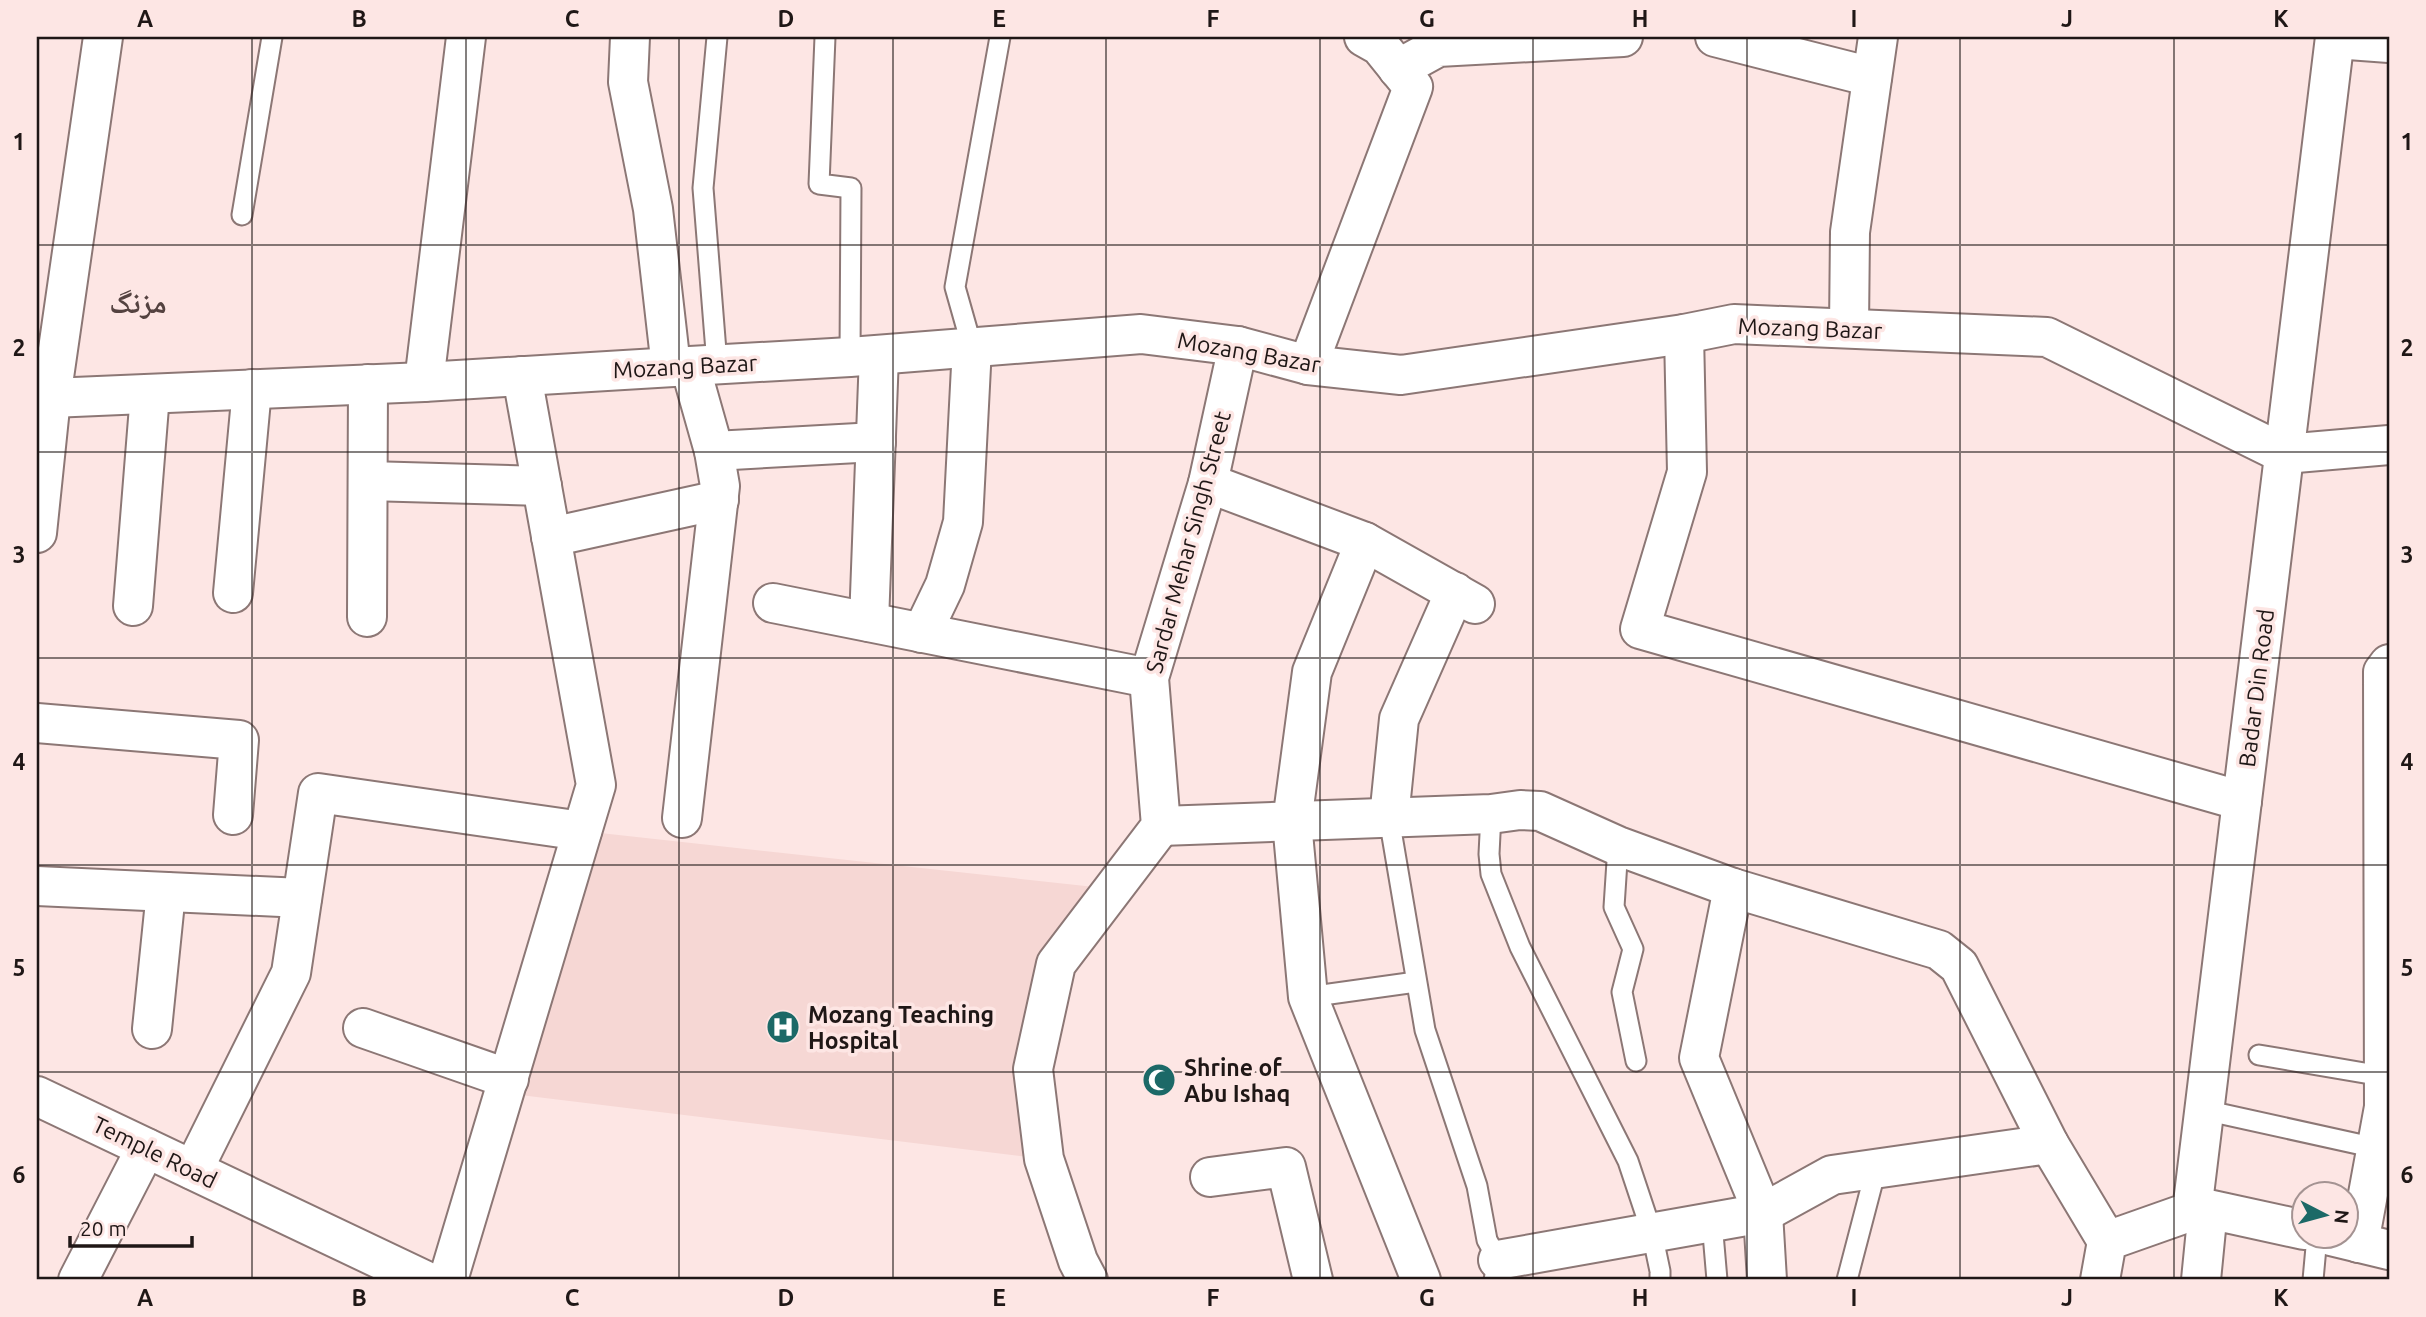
<svg xmlns="http://www.w3.org/2000/svg" width="2426" height="1317" font-family="Ubuntu,'Noto Naskh Arabic',sans-serif">
  <style>
    .built { fill: #f6d7d4 }
    .lines { fill: none; stroke-linecap: round; stroke-linejoin: round }
    .lane-casing { stroke: #8c7775; stroke-width: 23 }
    .street-casing { stroke: #8c7775; stroke-width: 42 }
    .secondary-casing { stroke: #8c7775; stroke-width: 42 }
    .lane { stroke: #fff; stroke-width: 19 }
    .street { stroke: #fff; stroke-width: 38 }
    .secondary { stroke: #fff; stroke-width: 38 }
    .grid { fill: none; stroke: #1f1716; stroke-width: 2; stroke-opacity: 0.55 }
    .labels { text-anchor: middle; dominant-baseline: central; stroke-width: 7; stroke-linejoin: round; paint-order: stroke }
    .street-label { font-size: 23px; fill: #1f1716; stroke: #fde6e4 }
    .poi-label { font-size: 23px; font-weight: bold; fill: #1f1716; stroke: #fde6e4; text-anchor: start }
    .district-label { font-size: 30px; font-weight: bold; fill: #544240; stroke: #fde6e4 }
    .neatline { fill: none; stroke: #1f1716; stroke-width: 2.5 }
    .grid-label { font-size: 23px; text-anchor: middle; font-weight: bold; fill: #1f1716 }
  </style>
  <rect width="100%" height="100%" fill="#fde6e4"/>
  <polygon class="built" points="582,831 1113,889 1056,964 1044,1159 504,1093"/>
  <g class="lines">
    <defs>
      <g id="lane">
        <polyline points="825,37 819,184 851,188 850,357"/>
        <polyline points="242,215 272,37"/>
        <polyline points="972,347 955,287 1000,37"/>
        <polyline points="717,364 703,188 717,37"/>
        <polyline points="1491,814 1489,854 1491,874 1520,947 1628,1161 1652,1233 1660,1271 1660,1280"/>
        <polyline points="1389,818 1425,1030 1477,1186 1487,1240 1498,1260 1494,1280"/>
        <polyline points="1618,846 1614,907 1633,949 1622,992 1636,1061"/>
        <polyline points="1308,997 1416,982"/>
        <polyline points="2259,1055 2388,1077"/>
        <polyline points="2204,1110 2376,1148 2381,1147"/>
        <polyline points="1712,1222 1717,1280"/>
        <polyline points="1847,1280 1876,1169"/>
        <polyline points="2313,1280 2317,1236"/>
      </g>
      <g id="street">
        <polyline points="630,37 628,82 653,209 671,367"/>
        <polyline points="1715,37 1872,77"/>
        <polyline points="2335,39 2389,43"/>
        <polyline points="1398,69 1438,47 1623,37"/>
        <polyline points="1849,328 1850,232 1878,37"/>
        <polyline points="1684,334 1687,472 1640,629 2242,801"/>
        <polyline points="1308,365 1413,87 1380,46 1364,37"/>
        <polyline points="424,382 466,37"/>
        <polyline points="37,393 51,398 424,382 690,366 850,357 1141,334 1238,346 1308,365 1401,375 1684,334 1734,324 2047,337 2284,454 2389,445"/>
        <polyline points="714,451 876,442"/>
        <polyline points="368,481 542,486"/>
        <polyline points="1208,483 1365,542 1475,604"/>
        <polyline points="37,533 51,398 103,37"/>
        <polyline points="551,537 719,500"/>
        <polyline points="1365,542 1312,672 1292,822 1308,997 1421,1280"/>
        <polyline points="233,593 252,389"/>
        <polyline points="773,603 1149,678"/>
        <polyline points="133,606 150,394"/>
        <polyline points="367,617 368,384"/>
        <polyline points="869,622 879,355"/>
        <polyline points="922,633 945,585 963,522 972,347"/>
        <polyline points="37,723 239,740 233,815"/>
        <polyline points="682,818 720,486 714,451 690,366"/>
        <polyline points="1389,818 1399,719 1455,592"/>
        <polyline points="1161,826 1491,814 1520,810 1540,811 1618,846 1733,888 1939,950 1959,966 2049,1144 2107,1241"/>
        <polyline points="37,886 302,898"/>
        <polyline points="1733,888 1699,1058 1763,1213 1767,1280"/>
        <polyline points="363,1028 509,1079"/>
        <polyline points="152,1029 166,892"/>
        <polyline points="193,1170 291,973 318,793 582,831"/>
        <polyline points="1210,1177 1286,1167 1313,1280"/>
        <polyline points="2331,1236 2389,1250"/>
        <polyline points="2359,1243 2384,1107 2383,672 2389,664"/>
        <polyline points="1498,1260 1763,1213 1832,1175 2049,1144"/>
        <polyline points="78,1280 146,1148"/>
        <polyline points="448,1280 596,785 522,376"/>
        <polyline points="1088,1280 1078,1261 1044,1159 1033,1069 1056,964 1161,826 1149,678 1208,483 1238,346"/>
        <polyline points="2100,1280 2107,1241 2192,1211 2335,37"/>
        <polyline points="2201,1280 2208,1209 2304,1230"/>
      </g>
      <polyline id="secondary" points="37,1096 424,1280"/>
    </defs>
    <use href="#lane" class="lane-casing"/>
    <use href="#street" class="street-casing"/>
    <use href="#secondary" class="secondary-casing"/>
    <use href="#lane" class="lane"/>
    <use href="#street" class="street"/>
    <use href="#secondary" class="secondary"/>
  </g>
  <path class="grid" d="M252,37V1280M466,37V1280M679,37V1280M893,37V1280M1106,37V1280M1320,37V1280M1533,37V1280M1747,37V1280M1960,37V1280M2174,37V1280M37,245H2389M37,452H2389M37,658H2389M37,865H2389M37,1072H2389"/>
  <defs>
    <symbol id="hospital-disc" viewBox="-11 -11 22 22"><circle r="9.5" fill="#1c6967" stroke="#fde6e4"/><path d="M-5-5h3v3.5h4V-5h3V5h-3V1.5h-4V5h-3Z" fill="#fff"/></symbol>
    <symbol id="mosque-disc" viewBox="-11 -11 22 22"><circle r="9.5" fill="#1c6967" stroke="#fde6e4"/><path d="M3.5-4.9A6 6 0 1 0 3.5 4.9A5 5 0 1 1 3.5-4.9Z" fill="#fff"/></symbol>
  </defs>
  <g fill-rule="evenodd">
    <use href="#hospital-disc" x="764" y="1008" width="38" height="38"/>
    <use href="#mosque-disc" x="1140" y="1061" width="38" height="38"/>
  </g>
  <g class="labels">
    <g class="street-label">
      <text transform="translate(1810 328) rotate(2)">Mozang Bazar</text>
      <text transform="translate(1249 352) rotate(10)">Mozang Bazar</text>
      <text transform="translate(685 366) rotate(-3)">Mozang Bazar</text>
      <text transform="translate(1188 542) rotate(-75)">Sardar Mehar Singh Street</text>
      <text transform="translate(2256 688) rotate(-83)">Badar Din Road</text>
      <text transform="translate(155 1152) rotate(26)">Temple Road</text>
    </g>
    <g class="poi-label">
      <text x="808" y="1014">Mozang Teaching<tspan x="808" dy="26">Hospital</tspan></text>
      <text x="1184" y="1067">Shrine of<tspan x="1184" dy="26">Abu Ishaq</tspan></text>
    </g>
    <g class="district-label">
      <text x="138" y="302">مزنگ</text>
    </g>
  </g>
  <rect width="2426" height="1317" fill="none" stroke="#fde6e4" stroke-width="77"/>
  <g transform="translate(2325 1215) rotate(96)"><circle r="33" fill="#fde6e4" stroke="#a49392" stroke-width="2"/>
  <path d="M0-5L12 26L0 18L-12 26Z" fill="#1c6967"/>
  <text y="-10" font-size="19" font-weight="bold" text-anchor="middle" fill="#1f1716">N</text>
  </g>
  <path d="M70 1236v10h122v-10" fill="none" stroke="#1f1716" stroke-width="3.5"/>
  <text x="80" y="1236" font-size="21" fill="#1f1716" stroke="#fde6e4" stroke-width="5" paint-order="stroke">20 m</text>
  <rect x="38" y="38" width="2350" height="1240" class="neatline"/>
  <g class="grid-label">
    <text x="145" y="27">A</text>
    <text x="359" y="27">B</text>
    <text x="572" y="27">C</text>
    <text x="786" y="27">D</text>
    <text x="999" y="27">E</text>
    <text x="1213" y="27">F</text>
    <text x="1427" y="27">G</text>
    <text x="1640" y="27">H</text>
    <text x="1854" y="27">I</text>
    <text x="2067" y="27">J</text>
    <text x="2281" y="27">K</text>
    <text x="19" y="150">1</text>
    <text x="2407" y="150">1</text>
    <text x="19" y="356">2</text>
    <text x="2407" y="356">2</text>
    <text x="19" y="563">3</text>
    <text x="2407" y="563">3</text>
    <text x="19" y="770">4</text>
    <text x="2407" y="770">4</text>
    <text x="19" y="976">5</text>
    <text x="2407" y="976">5</text>
    <text x="19" y="1183">6</text>
    <text x="2407" y="1183">6</text>
    <text x="145" y="1306">A</text>
    <text x="359" y="1306">B</text>
    <text x="572" y="1306">C</text>
    <text x="786" y="1306">D</text>
    <text x="999" y="1306">E</text>
    <text x="1213" y="1306">F</text>
    <text x="1427" y="1306">G</text>
    <text x="1640" y="1306">H</text>
    <text x="1854" y="1306">I</text>
    <text x="2067" y="1306">J</text>
    <text x="2281" y="1306">K</text>
  </g>
</svg>
